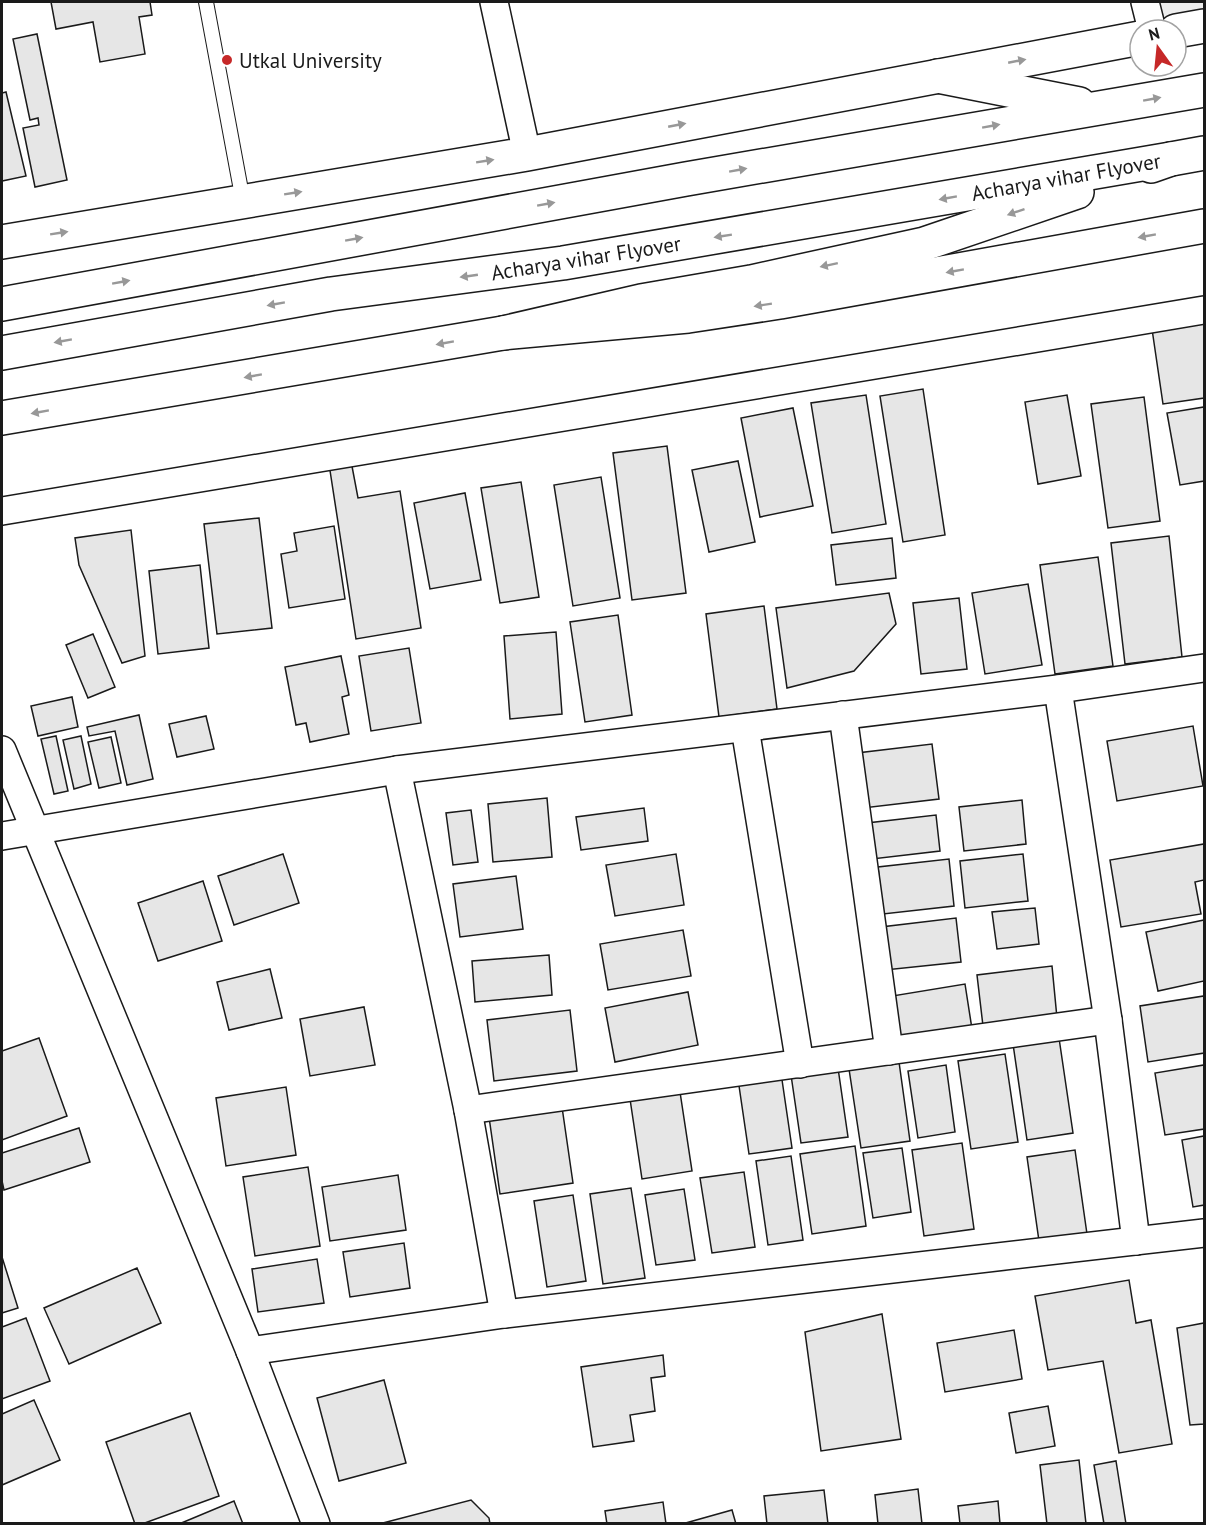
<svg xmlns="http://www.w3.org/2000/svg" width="1206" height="1525" font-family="'PT Sans',sans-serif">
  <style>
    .built { fill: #ededed; stroke: #6a6a6a; stroke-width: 1.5 }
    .building { fill: #e6e6e6; stroke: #1a1a1a; stroke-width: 1.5 }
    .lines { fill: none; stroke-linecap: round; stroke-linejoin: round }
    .service-casing { stroke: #1a1a1a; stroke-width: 16 }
    .minor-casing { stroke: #1a1a1a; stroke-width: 30 }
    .tertiary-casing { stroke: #1a1a1a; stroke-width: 36 }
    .trunk-casing { stroke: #1a1a1a; stroke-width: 36 }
    .service { stroke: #fff; stroke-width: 14 }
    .minor { stroke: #fff; stroke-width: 27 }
    .tertiary { stroke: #fff; stroke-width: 33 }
    .trunk { stroke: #fff; stroke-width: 33 }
    .oneway { fill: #989898 }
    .poi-dot { fill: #c62828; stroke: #fff; stroke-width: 2 }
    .labels { text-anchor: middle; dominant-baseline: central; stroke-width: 4.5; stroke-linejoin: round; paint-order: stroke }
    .poi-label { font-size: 21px; fill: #1a1a1a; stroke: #fff; text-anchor: start }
    .street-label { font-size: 21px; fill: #1a1a1a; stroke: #fff }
  </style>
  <rect width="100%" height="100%" fill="#fff"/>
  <polygon class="built" points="1152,2 1204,2 1204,21 1157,29"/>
  <g class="building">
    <polygon points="51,2 150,2 152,15 139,17 145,54 100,62 93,22 56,29"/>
    <polygon points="37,34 67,180 35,187 23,128 39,125 38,118 30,120 13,39"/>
    <polygon points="6,92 26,176 2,181 2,93"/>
    <polygon points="1204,321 1204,398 1163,404 1152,329"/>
    <polygon points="923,389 945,535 903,542 880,396"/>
    <polygon points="866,395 886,524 832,533 811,403"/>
    <polygon points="1067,395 1081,476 1038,484 1025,402"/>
    <polygon points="1144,397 1160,521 1108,528 1091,404"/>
    <polygon points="1204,407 1204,481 1180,485 1167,413"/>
    <polygon points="793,408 813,506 760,517 741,418"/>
    <polygon points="667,446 686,593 632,600 613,453"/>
    <polygon points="351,461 358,498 400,491 421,628 356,639 329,464"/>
    <polygon points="738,461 755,542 709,552 692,470"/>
    <polygon points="601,477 620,598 573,606 554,485"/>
    <polygon points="521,482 539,597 500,603 481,488"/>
    <polygon points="465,493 481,580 430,589 414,503"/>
    <polygon points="259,518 272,628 217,634 204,524"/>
    <polygon points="334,526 345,599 289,608 281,554 297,551 294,533"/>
    <polygon points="131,530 145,656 122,663 79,565 75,538"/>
    <polygon points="1169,536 1182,657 1125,664 1111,543"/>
    <polygon points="892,538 896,578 836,585 831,545"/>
    <polygon points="1098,557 1113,666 1055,674 1040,565"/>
    <polygon points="200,565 209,648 158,654 149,571"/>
    <polygon points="1028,584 1042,665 985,674 972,593"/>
    <polygon points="889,593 896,624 854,671 787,688 776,608"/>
    <polygon points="959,598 967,669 921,674 913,603"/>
    <polygon points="764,606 777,709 719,717 706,614"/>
    <polygon points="618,615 632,715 585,722 570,622"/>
    <polygon points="556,632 562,714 510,719 504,636"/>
    <polygon points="93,634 115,687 88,698 66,645"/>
    <polygon points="409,648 421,723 371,731 359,656"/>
    <polygon points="341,656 349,695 342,697 349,734 310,742 306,723 296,725 285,667"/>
    <polygon points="72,697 78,727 38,736 31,706"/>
    <polygon points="139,715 153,779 127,785 115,731 89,736 87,727"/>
    <polygon points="206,716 214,749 177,757 169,724"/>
    <polygon points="1193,726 1203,786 1117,801 1107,741"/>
    <polygon points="56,736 68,791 54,794 41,739"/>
    <polygon points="81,736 91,784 74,789 63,740"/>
    <polygon points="111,737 121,783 99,788 88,742"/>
    <polygon points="932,744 939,799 863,808 857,753"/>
    <polygon points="547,798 552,857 493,862 488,804"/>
    <polygon points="1022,800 1026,844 964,851 959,807"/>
    <polygon points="644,808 648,841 581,850 576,817"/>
    <polygon points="471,810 478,862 453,865 446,813"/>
    <polygon points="936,815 940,851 872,859 867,823"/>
    <polygon points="1204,844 1204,880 1195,882 1201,914 1121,927 1110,860"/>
    <polygon points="283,854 299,903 234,925 218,876"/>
    <polygon points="676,854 684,905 615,916 606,865"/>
    <polygon points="1023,854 1028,901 965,908 960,861"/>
    <polygon points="949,859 954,906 883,914 878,867"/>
    <polygon points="516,876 523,929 460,937 453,884"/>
    <polygon points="203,881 222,941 158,961 138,903"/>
    <polygon points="1035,908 1039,944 997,949 992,912"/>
    <polygon points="956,918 961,962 885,970 881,927"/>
    <polygon points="1204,920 1204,981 1158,991 1146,932"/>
    <polygon points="683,930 691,976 608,990 600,944"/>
    <polygon points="549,955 552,995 475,1002 472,961"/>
    <polygon points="1052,966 1057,1018 983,1026 977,975"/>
    <polygon points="270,969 282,1018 229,1030 217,982"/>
    <polygon points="965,984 972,1029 899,1041 892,996"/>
    <polygon points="688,992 698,1045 615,1062 605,1008"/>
    <polygon points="1204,996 1204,1053 1148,1062 1140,1006"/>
    <polygon points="364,1007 375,1065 310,1076 300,1019"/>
    <polygon points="570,1010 577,1071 494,1081 487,1020"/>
    <polygon points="39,1038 67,1116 2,1140 2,1051"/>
    <polygon points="1059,1038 1073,1133 1027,1140 1013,1044"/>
    <polygon points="1005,1054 1018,1142 971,1149 958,1061"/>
    <polygon points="899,1062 910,1141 861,1148 849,1069"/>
    <polygon points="946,1065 955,1132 918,1138 908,1071"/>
    <polygon points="1204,1065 1204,1129 1165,1135 1155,1073"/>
    <polygon points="838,1068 848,1137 801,1143 791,1075"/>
    <polygon points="781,1073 792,1148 749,1154 738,1079"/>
    <polygon points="286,1087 296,1155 226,1166 216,1098"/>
    <polygon points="680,1092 692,1171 642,1179 630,1099"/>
    <polygon points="562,1107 573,1183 500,1194 489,1117"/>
    <polygon points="79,1128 90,1162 4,1190 2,1181 2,1153"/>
    <polygon points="1204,1136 1204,1205 1193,1207 1182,1140"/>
    <polygon points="962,1143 974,1229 924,1236 912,1150"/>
    <polygon points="855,1146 866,1226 812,1234 800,1154"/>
    <polygon points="902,1148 911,1212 873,1218 863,1153"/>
    <polygon points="1075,1150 1087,1234 1039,1241 1027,1157"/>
    <polygon points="791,1156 803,1240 768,1245 756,1161"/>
    <polygon points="308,1167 320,1246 255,1256 243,1177"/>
    <polygon points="744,1172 755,1247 712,1253 700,1178"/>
    <polygon points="398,1175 406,1230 330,1241 322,1187"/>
    <polygon points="631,1188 645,1278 603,1284 590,1194"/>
    <polygon points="684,1189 695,1260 656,1265 645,1195"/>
    <polygon points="573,1195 586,1281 547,1287 534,1201"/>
    <polygon points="404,1243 410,1288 350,1297 343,1252"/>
    <polygon points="2,1257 18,1308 2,1313"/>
    <polygon points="317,1259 324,1303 258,1312 252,1269"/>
    <polygon points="137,1268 161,1323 69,1364 44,1308"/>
    <polygon points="1129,1280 1136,1323 1151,1320 1172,1444 1119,1453 1103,1361 1048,1370 1035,1296"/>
    <polygon points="882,1314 901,1439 821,1451 805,1332"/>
    <polygon points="26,1318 50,1381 2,1399 2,1327"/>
    <polygon points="1204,1323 1204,1424 1190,1425 1177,1328"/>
    <polygon points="1014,1330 1022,1379 945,1392 937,1343"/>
    <polygon points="663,1355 665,1376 651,1378 655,1411 630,1415 634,1441 593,1447 581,1367"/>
    <polygon points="384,1380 406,1463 339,1481 317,1398"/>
    <polygon points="34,1400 60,1460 2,1485 2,1414"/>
    <polygon points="1048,1406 1055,1446 1016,1453 1009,1413"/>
    <polygon points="190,1413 219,1496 142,1524 135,1524 106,1442"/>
    <polygon points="1079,1460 1086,1524 1047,1524 1040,1465"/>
    <polygon points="1116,1461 1126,1524 1104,1524 1094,1465"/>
    <polygon points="918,1489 922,1524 878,1524 875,1495"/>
    <polygon points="824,1490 828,1524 767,1524 764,1496"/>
    <polygon points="471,1500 489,1518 490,1524 379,1524"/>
    <polygon points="234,1501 243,1524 179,1524"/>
    <polygon points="998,1501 1000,1524 960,1524 958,1506"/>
    <polygon points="663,1502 666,1524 607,1524 605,1511"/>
    <polygon points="732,1510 736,1524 682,1524"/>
  </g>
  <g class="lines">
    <defs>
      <polyline id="service" points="206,2 243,201"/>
      <g id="minor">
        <polyline points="494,2 527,154"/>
        <polyline points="1145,2 1152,30"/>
        <polyline points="2,511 1204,310"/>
        <polyline points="1058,689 1108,1020 1136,1241"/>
        <polyline points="843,715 889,1051"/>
        <polyline points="745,728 800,1064"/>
        <polyline points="2,750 250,1351 316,1524"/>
        <polyline points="397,770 468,1110 504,1314"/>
        <polyline points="2,836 397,770 1058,689 1204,668"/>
        <polyline points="468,1110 1108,1020"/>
        <polyline points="250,1351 504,1314 1204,1233"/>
      </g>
      <g id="tertiary">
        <polyline points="1176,31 1204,26"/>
        <polyline points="2,242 527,154 1140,38"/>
        <polyline points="2,418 503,333 688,316 780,302 1204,226"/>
      </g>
      <g id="trunk">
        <polyline points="938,76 1079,104"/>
        <polyline points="1151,166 1171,159 1204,153"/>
        <polyline points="2,304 686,179 1204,90"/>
        <polyline points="503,333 641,301 751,282 924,244 1077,192"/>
        <polyline points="2,353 331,294 563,263 1171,159"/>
      </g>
    </defs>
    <use href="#service" class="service-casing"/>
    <use href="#minor" class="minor-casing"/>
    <use href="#tertiary" class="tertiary-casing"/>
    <use href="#trunk" class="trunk-casing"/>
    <use href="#service" class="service"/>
    <use href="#minor" class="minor"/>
    <use href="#tertiary" class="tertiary"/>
    <use href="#trunk" class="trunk"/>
  </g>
  <defs><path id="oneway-solid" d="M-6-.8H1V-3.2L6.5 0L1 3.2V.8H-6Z" transform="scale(1.5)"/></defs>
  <g class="oneway">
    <use href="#oneway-solid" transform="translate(1017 61) rotate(-11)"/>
    <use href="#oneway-solid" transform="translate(1152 99) rotate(-10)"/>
    <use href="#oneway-solid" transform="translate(677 125) rotate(-11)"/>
    <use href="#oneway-solid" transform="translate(991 126) rotate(-10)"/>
    <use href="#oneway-solid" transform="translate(485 161) rotate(-9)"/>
    <use href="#oneway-solid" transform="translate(738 170) rotate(-10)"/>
    <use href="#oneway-solid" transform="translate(293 193) rotate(-9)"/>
    <use href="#oneway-solid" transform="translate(948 198) rotate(170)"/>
    <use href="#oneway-solid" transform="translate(546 204) rotate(-10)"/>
    <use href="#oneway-solid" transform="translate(1016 212) rotate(161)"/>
    <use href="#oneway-solid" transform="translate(59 233) rotate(-9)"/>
    <use href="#oneway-solid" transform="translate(723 236) rotate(171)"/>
    <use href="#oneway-solid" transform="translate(1147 236) rotate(170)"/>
    <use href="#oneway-solid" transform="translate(354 239) rotate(-10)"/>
    <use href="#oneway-solid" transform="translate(829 265) rotate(168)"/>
    <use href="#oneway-solid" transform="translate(955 271) rotate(170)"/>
    <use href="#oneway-solid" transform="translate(469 276) rotate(172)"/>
    <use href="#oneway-solid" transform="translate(121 282) rotate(-10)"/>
    <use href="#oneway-solid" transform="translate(276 304) rotate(170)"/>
    <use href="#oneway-solid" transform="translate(763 305) rotate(171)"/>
    <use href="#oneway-solid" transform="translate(63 341) rotate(170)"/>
    <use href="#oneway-solid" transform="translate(445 343) rotate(170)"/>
    <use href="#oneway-solid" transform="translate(253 376) rotate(170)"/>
    <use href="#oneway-solid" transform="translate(40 412) rotate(170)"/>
  </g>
  <circle class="poi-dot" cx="227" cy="60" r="6"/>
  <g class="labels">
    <g class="poi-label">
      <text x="239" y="60">Utkal University</text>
    </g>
    <g class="street-label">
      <text transform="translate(1066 177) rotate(-10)">Acharya vihar Flyover</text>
      <text transform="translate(586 258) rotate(-9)">Acharya vihar Flyover</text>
    </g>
  </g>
  <rect width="1206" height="1525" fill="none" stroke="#1a1a1a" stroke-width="6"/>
  <g transform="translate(1158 48) rotate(345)"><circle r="28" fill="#ffffff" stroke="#a3a3a3" stroke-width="1.5"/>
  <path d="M0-4.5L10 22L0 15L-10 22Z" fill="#c62828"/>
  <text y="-9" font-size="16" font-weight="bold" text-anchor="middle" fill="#1a1a1a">N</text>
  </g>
</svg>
